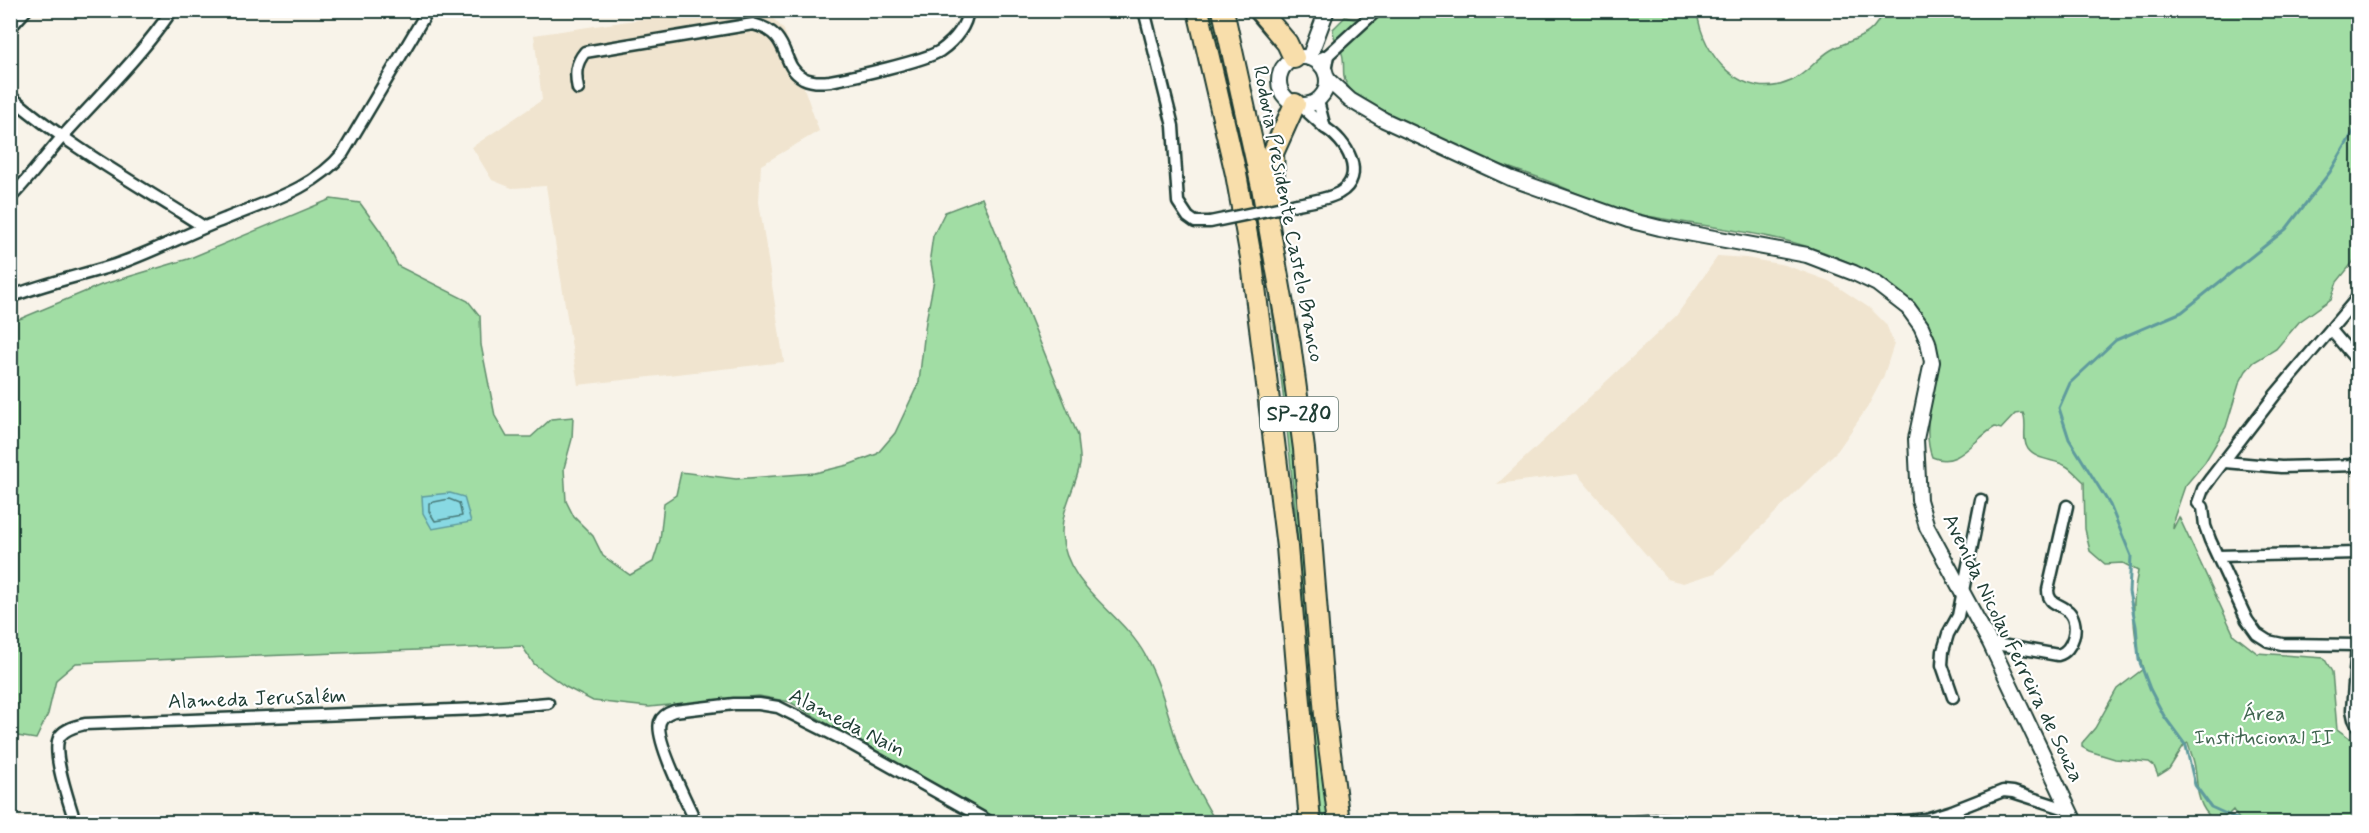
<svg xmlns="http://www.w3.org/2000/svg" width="2369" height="833" font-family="Mynerve,sans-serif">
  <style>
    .built { fill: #f0e4cf }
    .green { fill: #a1dda4; stroke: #608d6c; stroke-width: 1.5 }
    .water { fill: #88d9e3; stroke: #5e9b9d; stroke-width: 1.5 }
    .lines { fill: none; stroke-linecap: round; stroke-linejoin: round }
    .shore { stroke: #497b7a; stroke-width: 1.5 }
    .stream { stroke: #5e9b9d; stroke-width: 3 }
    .minor-casing { stroke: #1f3d34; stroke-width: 15 }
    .tertiary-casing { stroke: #1f3d34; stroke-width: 18 }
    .motorway-casing { stroke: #1f3d34; stroke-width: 24 }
    .minor { stroke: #fff; stroke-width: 10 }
    .tertiary { stroke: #fff; stroke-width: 14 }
    .motorway { stroke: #f8deab; stroke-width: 20 }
    .minor-bridge-casing { stroke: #1f3d34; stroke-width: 15; stroke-linecap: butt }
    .minor-bridge { stroke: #fff; stroke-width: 10 }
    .labels { text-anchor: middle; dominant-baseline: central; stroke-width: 4.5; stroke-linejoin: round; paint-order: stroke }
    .shield { fill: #fff; stroke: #627771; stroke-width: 1.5 }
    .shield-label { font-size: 20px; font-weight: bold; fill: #1f3d34 }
    .street-label { font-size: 21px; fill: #1f3d34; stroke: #fff }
    .park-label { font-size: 21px; fill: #406550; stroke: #fff }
  </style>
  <rect width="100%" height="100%" fill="#f8f3e9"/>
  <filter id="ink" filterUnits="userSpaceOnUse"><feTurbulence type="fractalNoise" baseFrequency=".0167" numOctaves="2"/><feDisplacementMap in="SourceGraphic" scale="12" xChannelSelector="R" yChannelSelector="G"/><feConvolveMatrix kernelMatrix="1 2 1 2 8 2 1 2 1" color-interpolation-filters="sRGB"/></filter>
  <g filter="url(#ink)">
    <g class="built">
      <polygon points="696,11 767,11 784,30 819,131 761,165 759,202 784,362 578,385 546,186 512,188 492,180 472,147 542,100 534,35"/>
      <polygon points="1718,256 1746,258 1785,265 1829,281 1871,309 1886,324 1894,344 1883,378 1867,408 1838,450 1715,573 1683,583 1667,579 1577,474 1497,484 1676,316"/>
    </g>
    <g class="green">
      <path d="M1410,10H1658L1671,13L1697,11C1702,56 1742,103 1791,81C1807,74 1816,59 1831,50C1852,38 1875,38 1882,11H2358V256L2337,282L2331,299L2299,322L2276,349L2254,362L2246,371L2239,384L2226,427L2205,462L2185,486L2174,518L2173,529L2179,517L2234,635L2257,653L2324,658L2332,672L2337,729L2358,744V820L2354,822H2241L2233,810L2226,817L2212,818C2196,805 2198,786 2195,768C2194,759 2190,751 2188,743L2184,745L2169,769L2158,776L2154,766L2149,762L2115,759L2089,751L2082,747V743L2095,728L2117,689L2143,669C2132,636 2131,605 2138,571L2123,563L2105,564L2090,551L2085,529L2084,482C2078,477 2073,470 2066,466C2055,459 2037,461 2028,449C2021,439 2028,423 2023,413L2015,414L2001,429L1995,427C1973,439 1959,469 1932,457C1919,424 1942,377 1931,349C1928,341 1898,295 1891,288C1887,284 1881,281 1876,278C1810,233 1715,230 1637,214C1603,207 1572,190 1540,178C1489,160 1387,131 1352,91C1340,78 1345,72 1343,58C1342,47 1333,43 1333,29L1345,17C1355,20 1360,21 1366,11L1388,17Z"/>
      <path d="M1208,11H1215L1234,89L1287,366L1310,610L1328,822H1318C1306,654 1297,484 1273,317C1258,213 1234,112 1208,11Z"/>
      <path d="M982,198L1078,436C1078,445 1081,455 1080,464C1076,487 1061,509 1062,534C1066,588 1121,611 1145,655C1161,684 1169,718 1179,749C1188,774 1203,800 1216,822H998L790,702L759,696L649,707L593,701L566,687L534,664L522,646L76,663L56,680L48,714L36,739L11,735L10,323L101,285L188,259L331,199L360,203L381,232L398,266L468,301L480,316L481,345L495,416L507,437H531L551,419L573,417L572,439L564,468L566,501L574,517L593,536L603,556L630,575L653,562L660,540L664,503L676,495L681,472L736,479L815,473L848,465L877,454L895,433L919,382L926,321L934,280L930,257L933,236L945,212Z"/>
    </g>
    <polygon class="water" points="450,493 464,497 471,522 432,529 423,513 422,496"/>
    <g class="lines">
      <polygon class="shore" points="449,499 459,503 462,516 435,521 429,511 429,503"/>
      <polyline class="stream" points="2244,822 2211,807 2195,785 2186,746 2164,716 2150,689 2139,660 2136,626 2129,592 2131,556 2110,505 2069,439 2059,408 2070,383 2116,340 2182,312 2286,229 2330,172 2358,124"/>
      <defs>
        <g id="minor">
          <polyline points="1144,10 1173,126 1178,202 1188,217 1195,222 1210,222"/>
          <polyline points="10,28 26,10"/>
          <polyline points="1328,55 1377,10"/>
          <polyline points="1316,60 1328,55 1325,72"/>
          <path d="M578,89C575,74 575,64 585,52L753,24C793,34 779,65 803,78C811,82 822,82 830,81C852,77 924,61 940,51C954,41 966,27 968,10"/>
          <path d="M10,96C69,147 139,185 204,227"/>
          <polyline points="1301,106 1325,128 1318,101"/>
          <path d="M10,198C30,178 45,156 64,135C101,94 140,57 172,10"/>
          <path d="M1297,204C1309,202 1328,199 1339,193C1368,176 1346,140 1325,128"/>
          <path d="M10,297C45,283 80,276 115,265C153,252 188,233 225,219C266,202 314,189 343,153L428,10"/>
          <polyline points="2358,297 2275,395 2211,478 2203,489 2198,503 2203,507 2205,526 2210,540 2247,620 2257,634 2268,641 2282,644 2358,645"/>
          <polyline points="2331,330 2358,362"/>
          <polyline points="2225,462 2281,467 2358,465"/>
          <polyline points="2218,556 2358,553"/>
          <path d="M1990,643L2058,655C2073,651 2080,626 2070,613C2062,603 2048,606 2048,590L2067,506"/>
          <polyline points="2357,645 2352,710 2354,719 2358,727"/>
          <polyline points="1953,697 1942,665 1943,651 1948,634 1958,616 1981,500"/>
          <path d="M75,822C70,804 50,751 60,736C66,728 77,726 85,724L479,709L548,703"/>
          <path d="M696,822C688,805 654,738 660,722C662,716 668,713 674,711L734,704H759L778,707L842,739L990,822"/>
          <polyline points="1576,822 1611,822"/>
          <polyline points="1635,822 1661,820 1696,822"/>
          <polyline points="1898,822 1926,819 1952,811 2003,791 2013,792 2069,810"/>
        </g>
        <g id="tertiary">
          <circle cx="1303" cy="81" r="24"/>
          <polyline points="1309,58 1327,10"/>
          <polyline points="1327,79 1350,100 1384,120 1510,178 1628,220 1660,228 1807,255 1854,273 1877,284 1908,308 1921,326 1928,342 1932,362 1916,439 1919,500 1927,527 1990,643 2075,822"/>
        </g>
        <g id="motorway">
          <polyline points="1198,10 1236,174 1252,263 1287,547 1310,822"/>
          <polyline points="1223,10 1262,187 1290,344 1304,449 1325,715 1339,822"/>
          <polyline points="1259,10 1287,43 1294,58"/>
          <polyline points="1275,198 1273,153 1295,104"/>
        </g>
      </defs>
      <use href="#minor" class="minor-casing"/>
      <use href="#tertiary" class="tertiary-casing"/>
      <use href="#motorway" class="motorway-casing"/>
      <use href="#minor" class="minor"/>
      <use href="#tertiary" class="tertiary"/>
      <use href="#motorway" class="motorway"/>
      <defs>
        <polyline id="minor-bridge" points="1210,222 1297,204"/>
      </defs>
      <use href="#minor-bridge" class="minor-bridge-casing"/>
      <use href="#minor-bridge" class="minor-bridge"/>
    </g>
  </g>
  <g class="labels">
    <rect class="shield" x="1260" y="397" width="78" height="34" rx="4.5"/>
    <g class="shield-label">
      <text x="1299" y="414">SP-280</text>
    </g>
    <g class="street-label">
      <text transform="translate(1288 214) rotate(79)">Rodovia Presidente Castelo Branco</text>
      <text transform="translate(2013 648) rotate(64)">Avenida Nicolau Ferreira de Souza</text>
      <text transform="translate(257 699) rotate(-2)">Alameda Jerusalém</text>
      <text transform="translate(847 723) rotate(27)">Alameda Nain</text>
    </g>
    <g class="park-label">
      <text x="2264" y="714">Área<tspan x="2264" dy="24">Institucional II</tspan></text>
    </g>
  </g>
  <rect width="2369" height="833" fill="none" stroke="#fff" stroke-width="36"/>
  <rect x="18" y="18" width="2333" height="797" fill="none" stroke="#1f3d34" stroke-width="2" filter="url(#ink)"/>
</svg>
